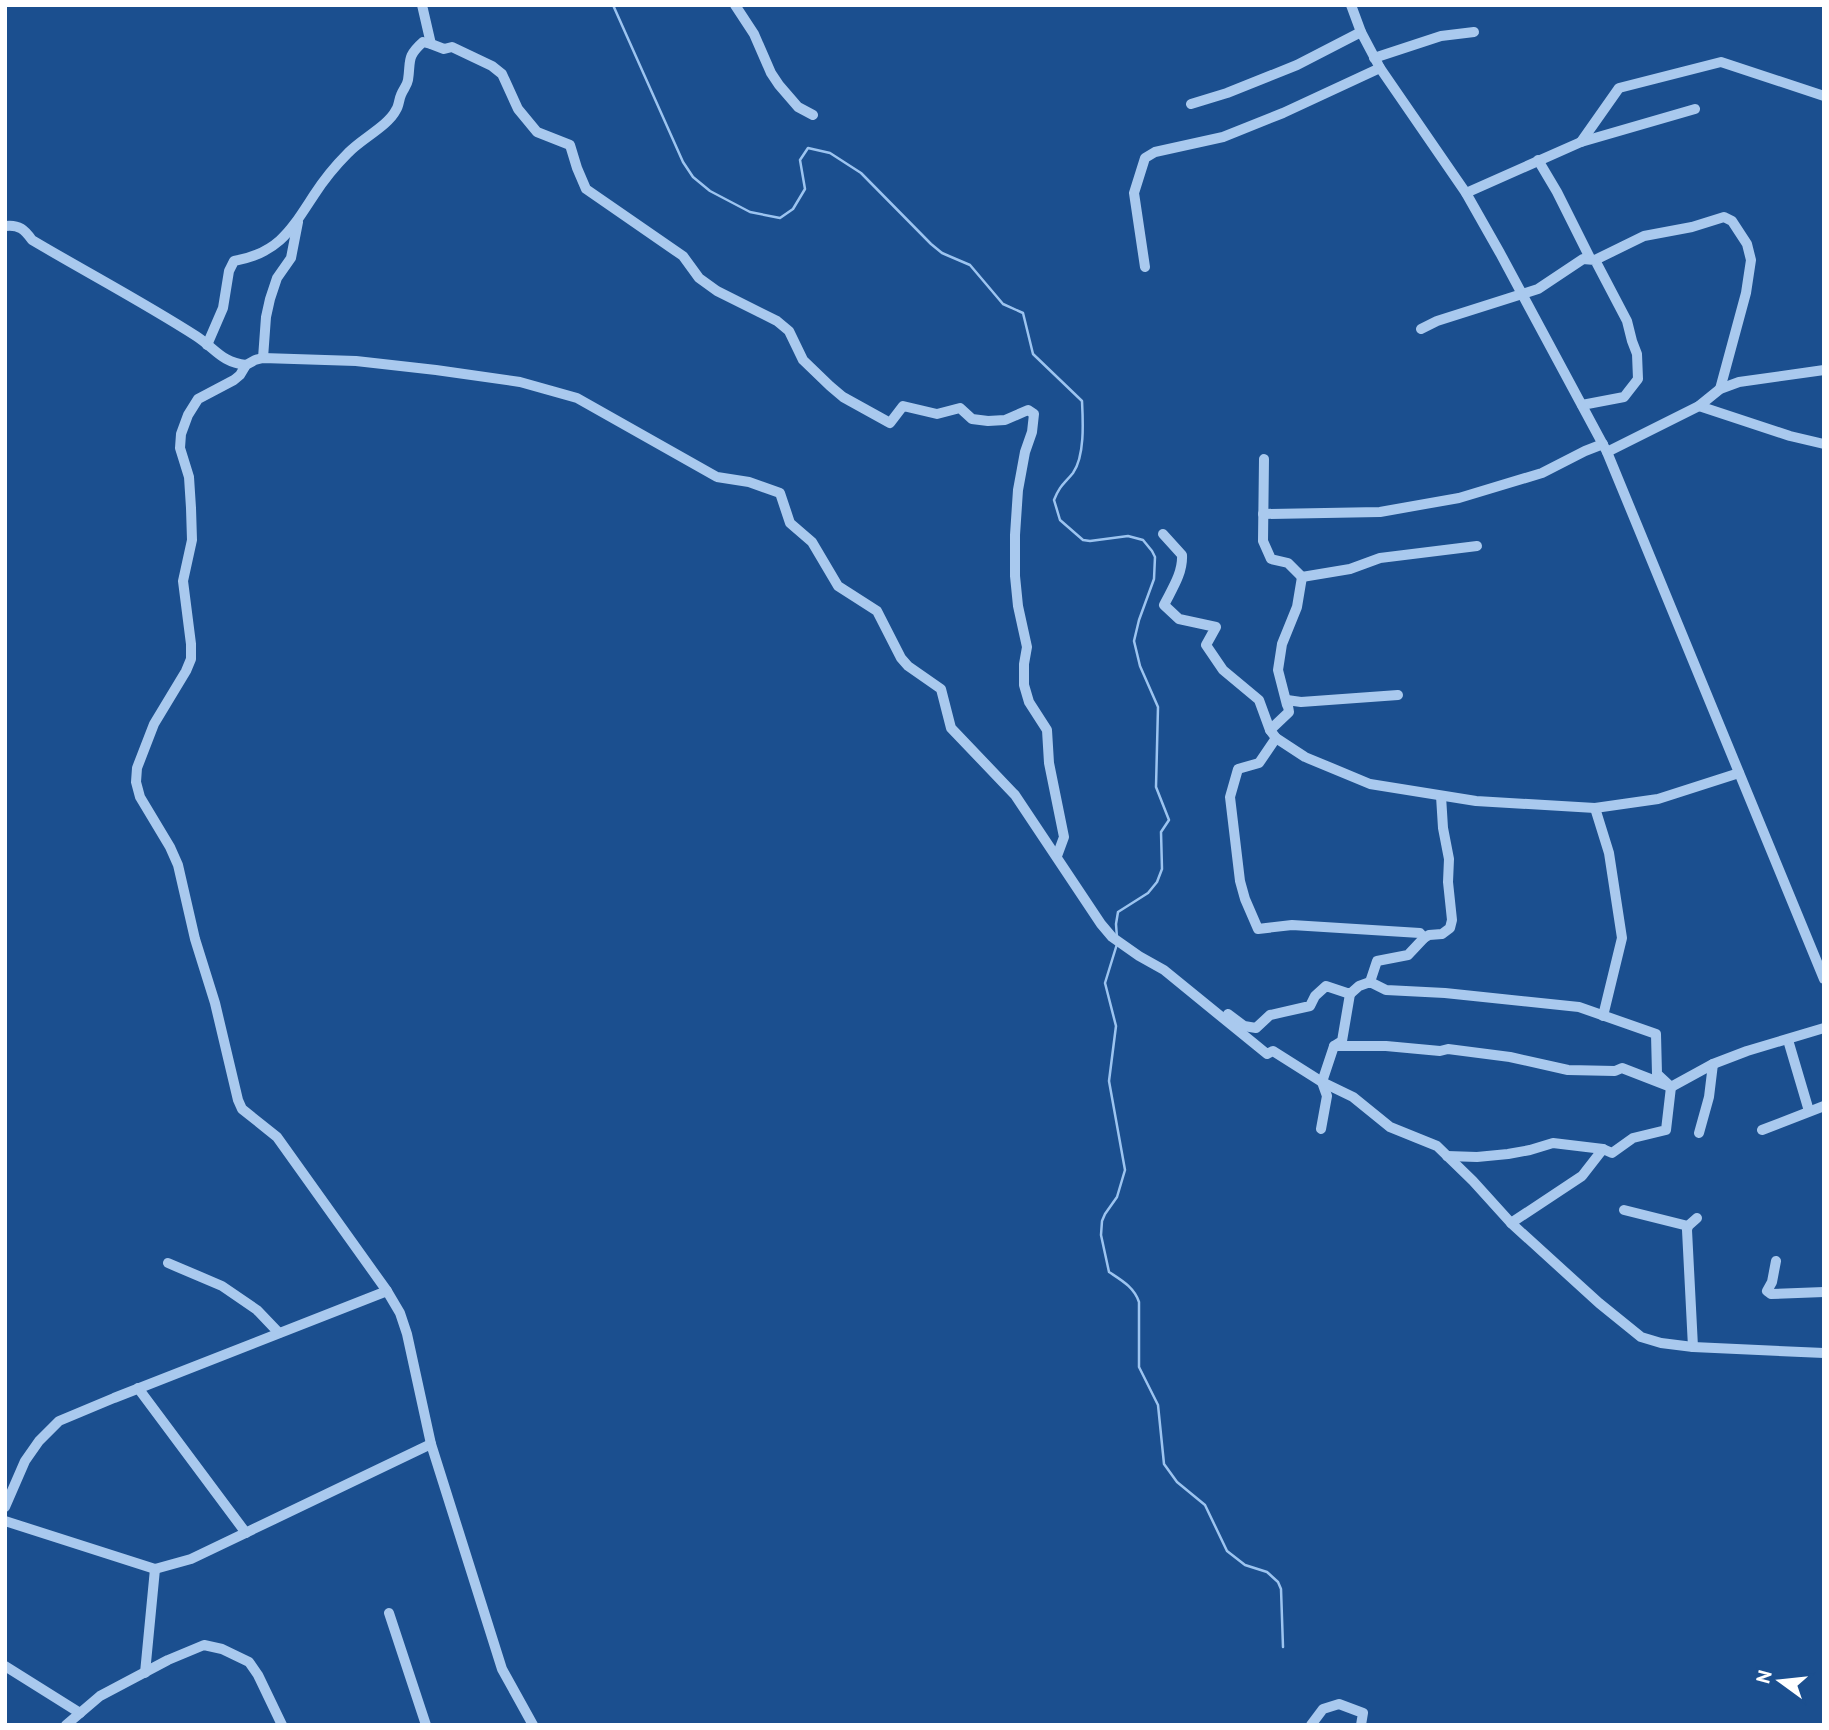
<svg xmlns="http://www.w3.org/2000/svg" width="1829" height="1730" font-family="'PT Sans',sans-serif">
  <style>
    .lines { fill: none; stroke-linecap: round; stroke-linejoin: round }
    .stream { stroke: #9cc4f0; stroke-width: 2.5 }
    .minor { stroke: #a9c9ee; stroke-width: 10 }
  </style>
  <rect width="100%" height="100%" fill="#1b4f8f"/>
  <g class="lines">
    <g class="stream">
      <path d="M613,5L683,162L693,177L710,191L750,212L780,218L793,209L805,189L800,160L808,148L830,153L861,173L931,244L942,253L970,265L1003,304L1023,313L1033,354L1082,401C1083,421 1085,456 1073,473C1064,484 1060,485 1054,500L1060,520L1083,540L1090,541L1128,536L1143,540L1152,551L1155,557L1154,579L1139,620L1134,641L1140,666L1158,707L1156,787L1169,820L1161,832L1162,869L1157,882L1148,893L1118,912L1116,924L1117,938"/>
      <path d="M1117,944L1105,983L1116,1026L1109,1081L1125,1170L1117,1197L1105,1214L1102,1221L1101,1235L1109,1272C1121,1280 1134,1287 1139,1302V1367L1158,1405L1164,1464L1177,1482L1205,1505L1227,1551L1245,1565L1267,1572L1278,1582L1281,1589L1283,1647"/>
    </g>
    <g class="minor">
      <polyline points="422,5 431,44 444,49 452,47 492,66 502,74 518,109 537,132 570,145 577,168 586,189 683,256 699,278 717,291 777,321 789,331 803,360 830,386 843,397 890,423 903,406 937,414 960,408 972,419 988,421 1005,420 1028,410 1034,414 1032,432 1025,452 1018,490 1015,535 1015,576 1018,606 1027,647 1024,664 1024,685 1029,702 1047,730 1049,763 1064,837 1057,856"/>
      <polyline points="735,5 754,34 771,73 779,85 798,107 813,115"/>
      <polyline points="1351,5 1361,32 1380,68 1466,193 1500,253 1607,452 1824,979"/>
      <polyline points="1374,58 1441,36 1474,32"/>
      <polyline points="1191,104 1227,93 1297,65 1361,32"/>
      <polyline points="1581,142 1619,88 1721,62 1824,96"/>
      <polyline points="1538,160 1557,192 1590,258"/>
      <polyline points="1466,193 1581,142 1695,109"/>
      <path d="M5,226C19,224 25,230 32,240C86,272 143,302 196,336C216,349 221,362 246,365"/>
      <polyline points="1595,260 1644,236 1692,227 1724,217 1732,221 1747,244 1751,260 1746,293 1720,389"/>
      <polyline points="1145,267 1134,193 1145,158 1155,152 1223,137 1283,113 1380,68"/>
      <polyline points="1421,329 1437,321 1538,289 1583,259 1595,260 1627,321 1632,341 1637,354 1638,379 1624,397 1582,405"/>
      <path d="M207,345L223,308L229,271L234,261C279,253 291,230 314,195C323,181 336,165 348,153C361,139 388,126 396,110C399,106 399,99 401,95C403,89 407,86 408,80C411,61 406,57 423,42L431,44"/>
      <polyline points="263,358 266,317 270,299 277,278 291,258 298,222"/>
      <polyline points="1699,406 1790,436 1824,444"/>
      <polyline points="1607,452 1699,406 1720,389 1739,382 1824,370"/>
      <polyline points="1264,459 1263,541 1271,559 1288,563 1302,577"/>
      <polyline points="1263,514 1380,512 1459,498 1542,473 1585,451 1603,444"/>
      <path d="M1163,534L1182,555C1183,573 1172,589 1164,605L1179,619L1216,627L1206,645L1223,670L1259,700L1270,730L1276,738L1305,757L1370,784L1476,801L1595,808L1658,799L1739,773"/>
      <polyline points="1302,577 1350,569 1380,558 1477,546"/>
      <polyline points="1287,705 1278,670 1282,644 1297,607 1302,577"/>
      <polyline points="1270,730 1289,712 1287,700 1301,702 1398,695"/>
      <polyline points="1276,738 1259,763 1238,769 1230,797 1240,881 1245,899 1258,929 1292,925 1420,933 1424,938"/>
      <polyline points="1595,808 1609,853 1622,938 1603,1016"/>
      <polyline points="1370,982 1377,961 1408,955 1424,938 1429,935 1442,934 1450,928 1452,920 1448,882 1449,859 1443,828 1441,796"/>
      <polyline points="1228,1014 1244,1026 1256,1028 1270,1015 1310,1006 1315,996 1326,986 1350,994 1359,986 1370,982 1386,990 1445,993 1579,1007 1656,1034 1657,1074 1671,1087"/>
      <polyline points="1788,1040 1809,1111"/>
      <polyline points="1334,1046 1386,1046 1440,1051 1448,1049 1510,1057 1568,1070 1615,1071 1622,1068 1671,1087 1713,1064 1709,1097 1699,1133"/>
      <polyline points="1713,1064 1747,1051 1824,1028"/>
      <polyline points="1321,1129 1327,1096 1322,1082 1334,1046 1342,1041 1350,994"/>
      <polyline points="1762,1130 1824,1106"/>
      <polyline points="1447,1156 1477,1157 1508,1154 1530,1150 1553,1143 1603,1149"/>
      <polyline points="1624,1210 1688,1226"/>
      <polyline points="1511,1223 1582,1176 1603,1149 1612,1153 1633,1138 1666,1130 1671,1087"/>
      <polyline points="1776,1261 1772,1282 1767,1291 1771,1294 1824,1292"/>
      <polyline points="168,1263 222,1286 257,1310 279,1333"/>
      <polyline points="1693,1347 1687,1230 1688,1226 1697,1218"/>
      <polyline points="138,1388 246,1533"/>
      <polyline points="5,1507 25,1461 39,1441 59,1421 114,1398 387,1291"/>
      <polyline points="5,1521 155,1569 191,1559 431,1444"/>
      <polyline points="389,1613 426,1725"/>
      <polyline points="5,1666 80,1713"/>
      <polyline points="145,1673 155,1569"/>
      <polyline points="66,1725 100,1696 168,1660 204,1645 222,1649 249,1662 258,1675 282,1725"/>
      <polyline points="533,1725 502,1669 431,1444 407,1334 400,1313 387,1291 277,1137 242,1109 238,1100 215,1003 195,939 178,865 170,847 140,797 136,782 137,768 154,724 186,671 191,659 191,644 183,581 192,540 191,508 189,477 180,448 181,434 188,415 198,399 234,380 240,375 246,365 255,360 263,358 356,361 436,370 520,382 577,398 717,477 749,482 780,493 790,523 812,542 838,586 877,611 901,658 908,666 941,689 951,728 1015,795 1101,924 1112,937 1139,956 1164,970 1267,1054 1273,1051 1322,1082 1353,1097 1390,1127 1437,1146 1473,1181 1511,1223 1599,1303 1641,1337 1661,1343 1693,1347 1824,1353"/>
      <polyline points="1311,1725 1323,1709 1339,1704 1363,1713 1361,1725"/>
    </g>
  </g>
  <rect width="1829" height="1730" fill="none" stroke="#ffffff" stroke-width="14"/>
  <g transform="translate(1780 1681) rotate(285)" stroke="#1b4f8f" stroke-width="5" paint-order="stroke">
  <path d="M0-5L12 26L0 18L-12 26Z" fill="#ffffff"/>
  <text y="-10" font-size="19" font-weight="bold" text-anchor="middle" fill="#ffffff">N</text>
  </g>
</svg>
